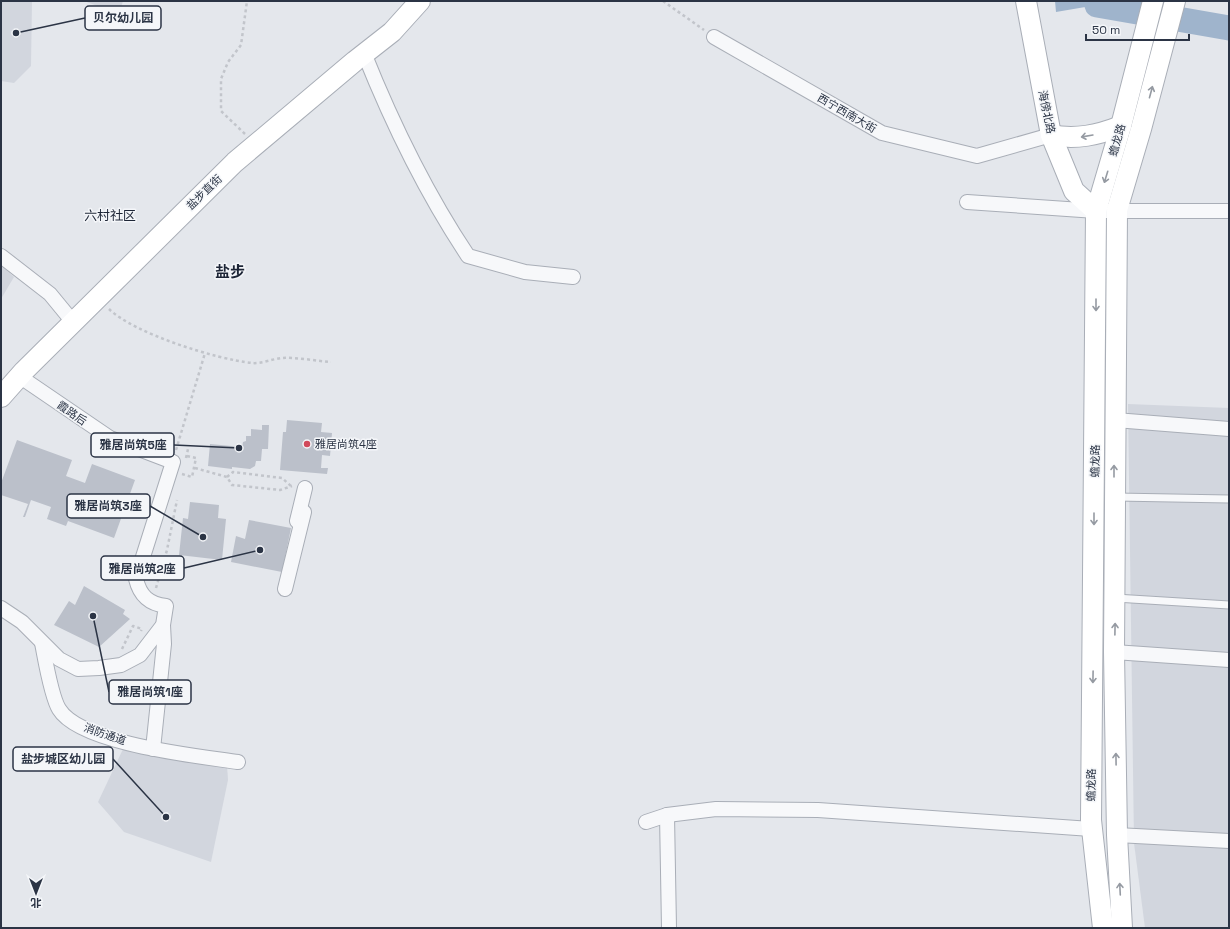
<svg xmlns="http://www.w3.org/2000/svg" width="1230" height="929" font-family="'Space Grotesk','Noto Sans SC',sans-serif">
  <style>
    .built { fill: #d2d6de }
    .water { fill: #9fb4cc }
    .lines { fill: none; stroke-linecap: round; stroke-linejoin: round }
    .river { stroke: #9fb4cc; stroke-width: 25 }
    .building { fill: #bbc0ca }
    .lane-casing { stroke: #a9aeb7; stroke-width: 9 }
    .street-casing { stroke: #a9aeb7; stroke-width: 16 }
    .secondary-casing { stroke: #a9aeb7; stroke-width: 22 }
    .path { stroke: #c2c5cb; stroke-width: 2.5; stroke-dasharray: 3 3; stroke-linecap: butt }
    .lane { stroke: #f7f8fa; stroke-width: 7 }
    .street { stroke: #f7f8fa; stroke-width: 14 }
    .secondary { stroke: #fff; stroke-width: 20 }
    .oneway { stroke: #959aa2 }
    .poi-dot { fill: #d1495b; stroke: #f4f6f9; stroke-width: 1.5 }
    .labels { text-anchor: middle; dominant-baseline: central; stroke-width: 3; stroke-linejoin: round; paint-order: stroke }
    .street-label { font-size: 11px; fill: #2b3445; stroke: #f4f6f9 }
    .poi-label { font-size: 11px; fill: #2b3445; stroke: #f4f6f9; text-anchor: start }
    .quarter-label { font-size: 13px; fill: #1d2536; stroke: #f4f6f9 }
    .district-label { font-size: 15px; font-weight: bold; fill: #1d2536; stroke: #f4f6f9 }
    .leader { fill: none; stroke: #2b3445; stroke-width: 1.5 }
    .callout-dot { fill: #2b3445; stroke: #f4f6f9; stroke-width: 1.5 }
    .callout { fill: #f4f6f9; stroke: #2b3445; stroke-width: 1.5 }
    .callout-label { font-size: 12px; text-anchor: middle; font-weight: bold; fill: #2b3445 }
  </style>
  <rect width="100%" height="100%" fill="#e4e7ec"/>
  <g class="built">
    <polygon points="1,1 32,1 31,66 14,83 1,81"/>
    <polygon points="84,1 123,1 119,14"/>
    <polygon points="1,265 14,277 1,299"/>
    <polygon points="1128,404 1229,408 1229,928 1145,928 1134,843"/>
    <polygon points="124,747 227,765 228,780 211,862 124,832 98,802"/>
  </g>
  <polygon class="water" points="1055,1 1133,1 1136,7 1097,5 1056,12"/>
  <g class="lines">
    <polyline class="river" points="1096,1 1097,5 1229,28"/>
  </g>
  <g class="building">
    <polygon points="287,420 322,423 321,432 332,433 330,456 322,455 321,468 328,468 327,474 280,470 283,432 286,432"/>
    <polygon points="262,425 269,425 268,449 262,449 261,461 256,461 255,466 250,469 232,467 232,469 208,466 210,444 242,447 243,442 246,441 246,436 251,436 251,429 262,430"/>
    <polygon points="17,440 72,460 66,476 85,483 92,464 135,480 114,538 68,521 66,526 47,519 51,507 31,500 25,517 23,517 28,504 1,495 1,483"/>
    <polygon points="190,502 219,505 218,518 226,519 222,560 179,555 183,518 188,519"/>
    <polygon points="249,520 291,528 282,572 231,562 236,536 245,539"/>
    <polygon points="84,586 125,610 123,614 130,619 99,647 54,625 69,601 75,605"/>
  </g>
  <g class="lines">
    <defs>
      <g id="lane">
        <polyline points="1116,497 1229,499"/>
        <polyline points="1115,598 1229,605"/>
      </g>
      <g id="street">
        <polyline points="714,37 882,133 977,156 1051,135"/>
        <path d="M364,53C392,123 426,193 468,256L525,272L573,277"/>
        <polyline points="967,202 1096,211 1229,211"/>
        <polyline points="1,256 50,294 73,322"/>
        <polyline points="1115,420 1229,429"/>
        <polyline points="297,521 305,488"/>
        <polyline points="285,589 304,512"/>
        <path d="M1,608L22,622L59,659L78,669L99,668L121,665L140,655L163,625L166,606C149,604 140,596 136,579L173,462L110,438L19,376"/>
        <path d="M42,643C45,658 51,696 59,709C80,744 198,756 238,762"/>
        <polyline points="1114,652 1229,660"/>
        <polyline points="153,749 164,644 163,625"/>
        <polyline points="667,815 669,928"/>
        <polyline points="646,822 667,815 716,809 818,810 1091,829"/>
        <polyline points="1117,835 1229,841"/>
      </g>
      <g id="secondary">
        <polyline points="1026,1 1051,135 1074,191 1096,211"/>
        <path d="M1051,135C1076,140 1098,135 1121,126"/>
        <polyline points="1,397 24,371 235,162 355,61 392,32 420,1"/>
        <polyline points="1103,928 1091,820 1096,211 1121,126 1153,1"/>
        <polyline points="1122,928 1117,835 1114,652 1117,210 1141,129 1175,1"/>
      </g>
    </defs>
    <use href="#lane" class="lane-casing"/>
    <use href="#street" class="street-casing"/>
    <use href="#secondary" class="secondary-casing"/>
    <g class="path">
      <polyline points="663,1 704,30"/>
      <polyline points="245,134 221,111 221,79 228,62 241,45 247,1"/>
      <path d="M109,309C135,334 216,359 252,363C261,364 272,359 282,358C297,357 315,361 331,362"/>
      <polyline points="176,450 205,353"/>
      <polyline points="186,458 188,449"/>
      <polyline points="195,468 227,477 232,485 280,490 292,486"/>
      <polyline points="182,474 192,477 196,458 187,456"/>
      <polyline points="227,477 233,472 282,478 291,486"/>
      <polyline points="156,588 167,550 177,500"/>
      <polyline points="122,649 133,626 142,629 141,631"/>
    </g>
    <use href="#lane" class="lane"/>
    <use href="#street" class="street"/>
    <use href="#secondary" class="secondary"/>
  </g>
  <defs><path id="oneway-shaft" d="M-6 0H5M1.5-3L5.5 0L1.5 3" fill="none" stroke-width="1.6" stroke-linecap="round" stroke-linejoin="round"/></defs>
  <g class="oneway">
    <use href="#oneway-shaft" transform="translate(1151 92) rotate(-75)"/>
    <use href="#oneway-shaft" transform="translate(1087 136) rotate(170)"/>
    <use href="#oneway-shaft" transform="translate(1106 177) rotate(107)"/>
    <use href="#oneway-shaft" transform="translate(1096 305) rotate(90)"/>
    <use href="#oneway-shaft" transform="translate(1114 471) rotate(-90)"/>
    <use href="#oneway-shaft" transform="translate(1094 519) rotate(90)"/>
    <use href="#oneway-shaft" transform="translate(1115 629) rotate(-89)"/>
    <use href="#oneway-shaft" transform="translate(1093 677) rotate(91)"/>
    <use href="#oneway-shaft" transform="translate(1116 759) rotate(-91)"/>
    <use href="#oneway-shaft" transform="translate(1120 889) rotate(-93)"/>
  </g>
  <circle class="poi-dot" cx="307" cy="444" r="4"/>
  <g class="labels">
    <g class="street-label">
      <text transform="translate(1047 112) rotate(78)">海傍北路</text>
      <text transform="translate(847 113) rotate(30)">西宁西南大街</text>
      <text transform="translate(1117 140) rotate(-74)">蟾龙路</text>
      <text transform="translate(204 192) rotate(-44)">盐步直街</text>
      <text transform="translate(72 413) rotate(34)">霞路后</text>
      <text transform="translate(1095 461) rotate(-89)">蟾龙路</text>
      <text transform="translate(105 734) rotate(19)">消防通道</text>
      <text transform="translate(1091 785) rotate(-89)">蟾龙路</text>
    </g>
    <g class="poi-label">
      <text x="315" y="444">雅居尚筑4座</text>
    </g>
    <g class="quarter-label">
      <text x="110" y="215">六村社区</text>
    </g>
    <g class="district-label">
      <text x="230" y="271">盐步</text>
    </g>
  </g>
  <path class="leader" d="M16 33L85 18M239 448L174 445M203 537L150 506M260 550L184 568M93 616L109 692M166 817L113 759"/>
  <g class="callout-dot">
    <circle cx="16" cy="33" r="4"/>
    <circle cx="239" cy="448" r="4"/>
    <circle cx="203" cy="537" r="4"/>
    <circle cx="260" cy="550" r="4"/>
    <circle cx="93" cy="616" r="4"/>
    <circle cx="166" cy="817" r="4"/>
  </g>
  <g class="callout">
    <rect x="85" y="6" width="76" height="24" rx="4"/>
    <rect x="91" y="433" width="83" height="24" rx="4"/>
    <rect x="67" y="494" width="83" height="24" rx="4"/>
    <rect x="101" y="556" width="83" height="24" rx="4"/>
    <rect x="109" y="680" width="82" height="24" rx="4"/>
    <rect x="13" y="747" width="100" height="24" rx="4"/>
  </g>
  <g class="callout-label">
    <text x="123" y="22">贝尔幼儿园</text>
    <text x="133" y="449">雅居尚筑5座</text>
    <text x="108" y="510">雅居尚筑3座</text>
    <text x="142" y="573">雅居尚筑2座</text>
    <text x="150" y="696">雅居尚筑1座</text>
    <text x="63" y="763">盐步城区幼儿园</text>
  </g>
  <rect width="1230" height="929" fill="none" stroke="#2b3445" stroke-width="4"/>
  <g transform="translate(36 893) rotate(180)" stroke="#f4f6f9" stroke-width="3" paint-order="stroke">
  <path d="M0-3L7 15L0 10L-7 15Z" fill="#2b3445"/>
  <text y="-6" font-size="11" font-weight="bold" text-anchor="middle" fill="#2b3445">北</text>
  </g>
  <path d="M1086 34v6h103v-6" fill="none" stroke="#2b3445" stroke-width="2"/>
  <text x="1092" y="34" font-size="12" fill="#2b3445" stroke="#f4f6f9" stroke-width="3" paint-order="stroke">50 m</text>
</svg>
